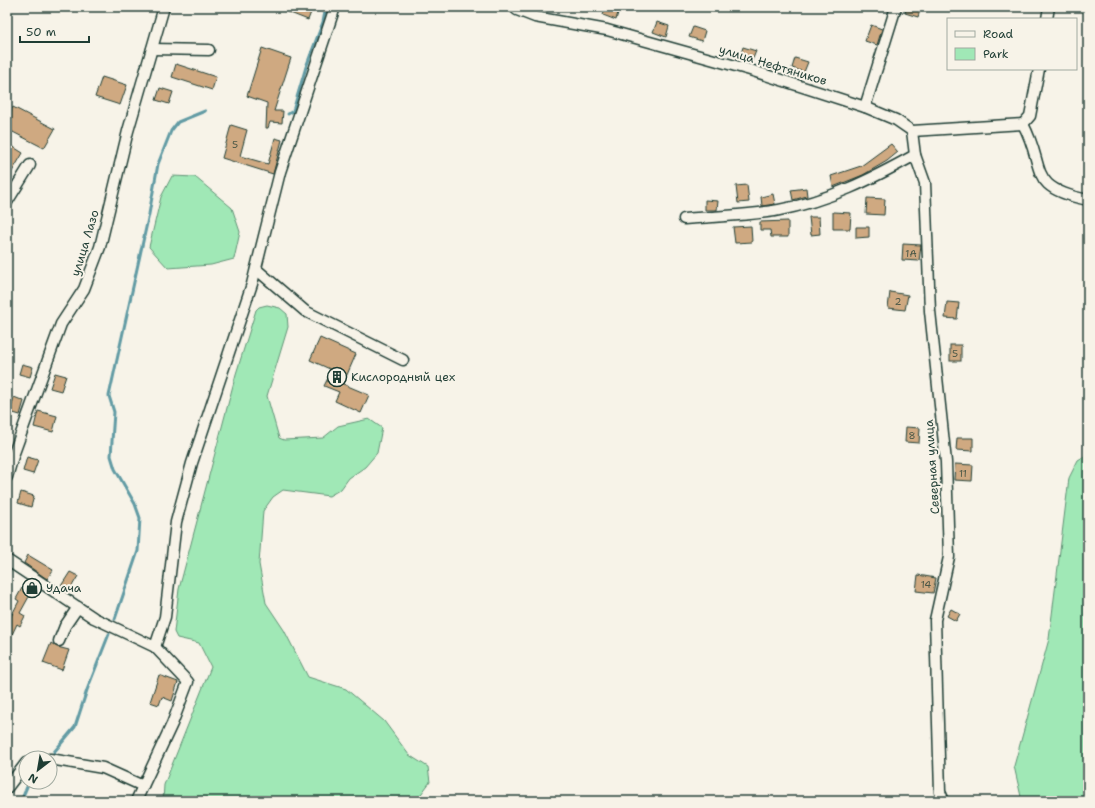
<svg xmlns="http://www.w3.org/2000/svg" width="1095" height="808" font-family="'Shantell Sans',sans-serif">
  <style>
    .green { fill: #a0e8b6; stroke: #609275 }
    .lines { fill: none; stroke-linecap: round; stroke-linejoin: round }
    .stream { stroke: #629ba4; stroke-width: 3 }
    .building { fill: #cfa981; stroke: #1f3d34 }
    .minor-casing { stroke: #1f3d34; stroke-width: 13 }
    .minor { stroke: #f7f3e8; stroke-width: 10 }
    .labels { text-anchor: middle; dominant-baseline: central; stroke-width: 4; stroke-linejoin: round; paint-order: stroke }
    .number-label { font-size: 10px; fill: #4b5847 }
    .street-label { font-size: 12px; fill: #1f3d34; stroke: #f7f3e8 }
    .poi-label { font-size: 12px; fill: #1f3d34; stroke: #f7f3e8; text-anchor: start }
  </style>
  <rect width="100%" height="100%" fill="#f7f3e8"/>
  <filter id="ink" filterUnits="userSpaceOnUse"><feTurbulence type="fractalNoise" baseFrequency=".025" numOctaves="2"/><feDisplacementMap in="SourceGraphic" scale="8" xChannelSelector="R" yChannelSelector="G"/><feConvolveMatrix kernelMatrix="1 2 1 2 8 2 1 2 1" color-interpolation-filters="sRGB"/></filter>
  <g filter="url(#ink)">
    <g class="green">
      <polygon points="172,176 195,177 232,208 240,232 234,259 211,265 168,268 149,247 161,197"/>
      <polygon points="267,305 280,308 287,314 288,327 267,396 279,438 284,440 323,438 338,426 369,419 382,428 377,453 365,467 349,478 341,489 329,496 283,490 273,497 263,511 259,564 266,603 284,630 308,677 346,689 384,721 409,755 428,767 430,782 416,801 163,801 164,785 211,667 199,643 177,638 174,632 179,589 236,374 256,310 259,307"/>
      <polygon points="1088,454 1088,801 1022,801 1014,766 1049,639 1069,478 1078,460"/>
    </g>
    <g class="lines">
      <g class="stream">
        <polyline points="288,114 293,111 306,67 323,22 326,7"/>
        <polyline points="115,619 138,551 140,518 135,504 115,469 111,456 114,412 109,396 149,214 158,164 171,131 178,122 205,111"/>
        <polyline points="54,752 75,727 87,690 109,634"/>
        <polyline points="21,801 29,782"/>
      </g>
    </g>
    <g class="building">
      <polygon points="275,7 313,7 308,20"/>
      <polygon points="606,7 619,9 616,20 603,15"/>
      <polygon points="907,7 921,7 918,17 905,13"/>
      <polygon points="657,22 669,26 666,37 653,32"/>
      <polygon points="871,25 882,29 877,45 865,41"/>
      <polygon points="693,27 705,31 702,41 689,37"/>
      <polygon points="743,47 756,51 752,61 740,57"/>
      <polygon points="262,48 291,58 274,111 283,111 282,123 270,122 268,128 266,128 267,103 247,96"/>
      <polygon points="795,58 808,62 804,72 792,68"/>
      <polygon points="176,64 216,77 212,90 172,77"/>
      <polygon points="102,77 127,85 120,105 95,97"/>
      <polygon points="160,88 173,92 169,104 156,100"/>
      <polygon points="13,107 55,129 44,148 7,129 7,118"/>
      <polygon points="231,125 247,130 240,156 268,164 275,138 282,140 273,174 222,158"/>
      <polygon points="7,143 23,153 7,180"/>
      <polygon points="891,144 898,152 887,161 863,175 833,187 831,176 861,166"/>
      <polygon points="747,185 749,202 738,203 736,186"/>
      <polygon points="806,188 807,196 793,200 791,190"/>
      <polygon points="773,194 775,204 762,206 761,197"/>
      <polygon points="867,198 885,199 884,215 866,214"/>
      <polygon points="705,200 718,201 717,210 705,210"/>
      <polygon points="833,212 851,213 850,229 833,229"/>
      <polygon points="809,217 819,217 820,234 811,235"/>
      <polygon points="788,221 788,237 771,237 770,230 760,230 760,222"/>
      <polygon points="751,226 752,242 735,243 733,227"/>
      <polygon points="856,227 869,227 869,237 856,238"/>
      <polygon points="903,244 921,245 919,261 902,260"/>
      <polygon points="890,292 908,295 905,310 888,308"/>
      <polygon points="947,302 959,303 957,319 945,318"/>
      <polygon points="320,338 356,354 343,384 369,395 361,413 335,401 339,392 324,386 332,370 310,360"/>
      <rect x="950" y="345" width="11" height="16"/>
      <polygon points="22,364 33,367 30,377 19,374"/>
      <polygon points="55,373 66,376 61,391 50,388"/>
      <polygon points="14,397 24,401 20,415 10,412"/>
      <polygon points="38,411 57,416 53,432 34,427"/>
      <polygon points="906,427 920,428 919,443 905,442"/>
      <polygon points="957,438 973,438 973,451 956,450"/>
      <polygon points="27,457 38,460 33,474 23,471"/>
      <polygon points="955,464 973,465 972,481 954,480"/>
      <polygon points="21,492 34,496 31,507 18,503"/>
      <polygon points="28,555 53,570 47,579 24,563"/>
      <polygon points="70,572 78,576 69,591 61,586"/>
      <polygon points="918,575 936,578 933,593 916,591"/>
      <polygon points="22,588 31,593 20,613 25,616 20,626 17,624 7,645 7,624 19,601 16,599"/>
      <polygon points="951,609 960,614 956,621 947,616"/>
      <polygon points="51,643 57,647 69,650 62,670 43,663"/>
      <polygon points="159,675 178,682 172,701 162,697 159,705 150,702"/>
    </g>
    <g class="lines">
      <defs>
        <g id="minor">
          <polyline points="514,7 517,10 535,17 607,30 750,70 865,107 896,120 912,131 1023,124"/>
          <polyline points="1047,19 1049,7"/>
          <polyline points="152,49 209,50"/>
          <polyline points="865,107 896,7"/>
          <path d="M1023,124C1047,169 1025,187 1088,200"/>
          <polyline points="1023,124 1030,116 1039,69"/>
          <polyline points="912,131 915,155 925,183 930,311 946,462 949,557 935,620 940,792 944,801"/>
          <polyline points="7,202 30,165"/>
          <path d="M684,219C715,216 748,216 779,210C828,201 872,179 915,155"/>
          <polyline points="256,269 305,311 403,360"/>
          <polyline points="7,477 14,453 61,324 84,289 100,247 128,131 164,7"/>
          <polyline points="7,560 94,618 155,647 188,682 172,724 136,801"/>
          <polyline points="59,641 65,626 78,607"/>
          <polyline points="155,647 165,617 176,522 192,463 252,284 280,172 335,7"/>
          <polyline points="50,759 103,768 143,786"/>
          <polyline points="7,788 26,763"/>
        </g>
      </defs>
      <use href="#minor" class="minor-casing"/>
      <use href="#minor" class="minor"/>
    </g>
  </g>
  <defs>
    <symbol id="building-ring" viewBox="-11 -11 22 22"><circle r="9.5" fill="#f7f3e8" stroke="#1f3d34" stroke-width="1.5"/><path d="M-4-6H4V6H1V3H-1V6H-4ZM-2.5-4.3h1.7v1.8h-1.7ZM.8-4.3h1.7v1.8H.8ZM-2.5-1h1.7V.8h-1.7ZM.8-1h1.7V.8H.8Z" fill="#1f3d34"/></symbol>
    <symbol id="shop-ring" viewBox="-11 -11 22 22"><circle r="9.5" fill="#f7f3e8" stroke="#1f3d34" stroke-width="1.5"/><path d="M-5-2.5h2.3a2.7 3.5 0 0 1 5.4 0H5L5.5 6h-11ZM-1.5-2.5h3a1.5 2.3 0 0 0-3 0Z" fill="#1f3d34"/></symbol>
  </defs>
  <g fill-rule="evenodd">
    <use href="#building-ring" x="326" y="366" width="22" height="22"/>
    <use href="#shop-ring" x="21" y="577" width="22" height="22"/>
  </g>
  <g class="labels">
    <g class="number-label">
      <text x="235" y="144">5</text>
      <text x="911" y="253">1А</text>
      <text x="898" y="301">2</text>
      <text x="955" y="353">5</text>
      <text x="912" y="435">8</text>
      <text x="963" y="473">11</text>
      <text x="926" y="584">14</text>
    </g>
    <g class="street-label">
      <text transform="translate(773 65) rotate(17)">улица Нефтяников</text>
      <text transform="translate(85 243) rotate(-73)">улица Лазо</text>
      <text transform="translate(932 467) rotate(-94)">Северная улица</text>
    </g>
    <g class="poi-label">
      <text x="351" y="377">Кислородный цех</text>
      <text x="46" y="588">Удача</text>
    </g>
  </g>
  <rect width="1095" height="808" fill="none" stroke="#f7f3e8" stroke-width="24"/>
  <rect x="12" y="12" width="1071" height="784" fill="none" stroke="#1f3d34" stroke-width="1.5" filter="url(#ink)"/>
  <rect x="947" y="18" width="130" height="52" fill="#f7f3e8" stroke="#a1aaa0"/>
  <rect x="955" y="31" width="20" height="6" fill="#f7f3e8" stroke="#a1aaa0"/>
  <text x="983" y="38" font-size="12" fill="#1f3d34">Road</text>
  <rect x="955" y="48" width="20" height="12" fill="#a0e8b6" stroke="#a1aaa0"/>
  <text x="983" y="58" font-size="12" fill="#1f3d34">Park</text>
  <g transform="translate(38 770) rotate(211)"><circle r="19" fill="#f7f3e8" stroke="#a1aaa0"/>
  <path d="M0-3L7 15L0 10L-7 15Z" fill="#1f3d34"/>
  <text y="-6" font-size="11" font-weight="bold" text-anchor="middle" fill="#1f3d34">N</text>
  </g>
  <path d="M20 36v6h69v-6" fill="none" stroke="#1f3d34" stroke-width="2"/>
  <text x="26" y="36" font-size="12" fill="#1f3d34" stroke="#f7f3e8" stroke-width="3" paint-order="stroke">50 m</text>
</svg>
